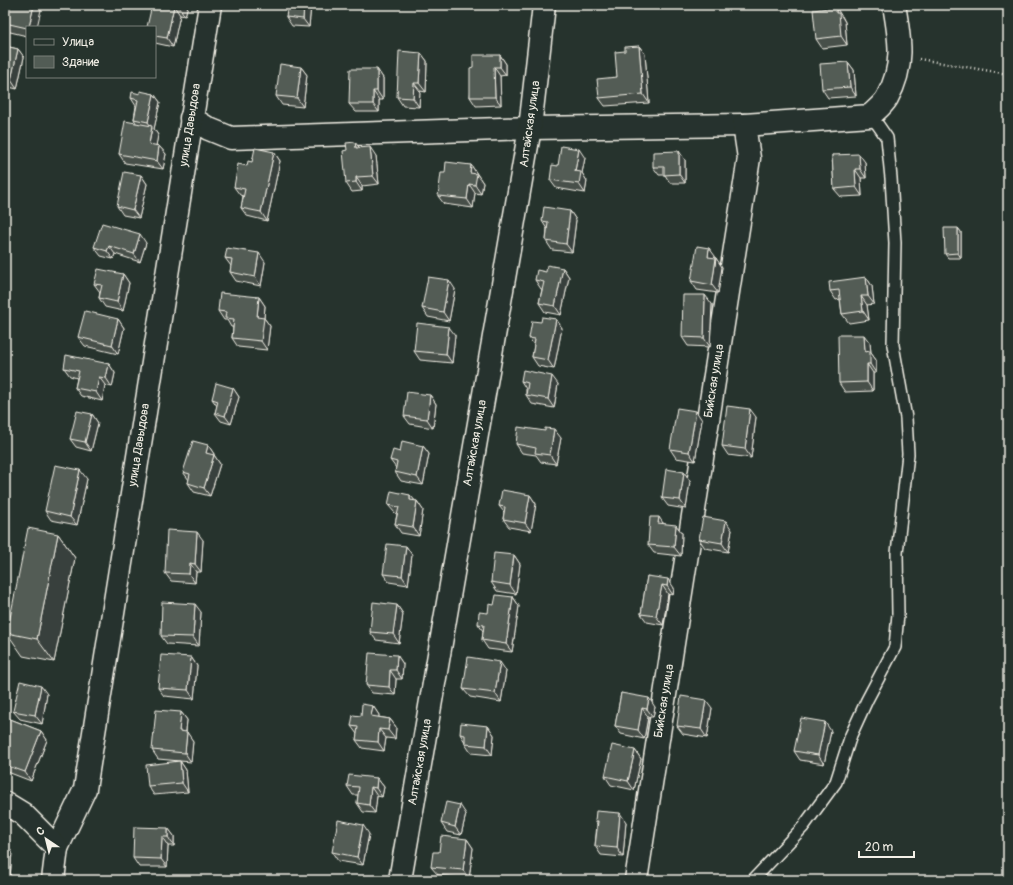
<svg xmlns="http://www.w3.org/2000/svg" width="1013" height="885" font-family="Pangolin,sans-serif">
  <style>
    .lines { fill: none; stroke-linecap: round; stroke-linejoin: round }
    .service-casing { stroke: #f4f1e8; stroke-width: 14 }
    .minor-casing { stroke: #f4f1e8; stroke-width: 25 }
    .secondary-casing { stroke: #f4f1e8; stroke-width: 25 }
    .path { stroke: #f4f1e8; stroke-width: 2.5; stroke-dasharray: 1 3; stroke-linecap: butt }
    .service { stroke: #26332d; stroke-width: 11 }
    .minor { stroke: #26332d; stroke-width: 22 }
    .secondary { stroke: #26332d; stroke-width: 22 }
    .wall { fill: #474f49; stroke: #f4f1e8 }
    .shaded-wall { fill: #39403c; stroke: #f4f1e8 }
    .building { fill: #525c55; stroke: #f4f1e8 }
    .labels { text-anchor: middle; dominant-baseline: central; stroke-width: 3; stroke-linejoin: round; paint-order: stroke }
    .street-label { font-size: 12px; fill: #f4f1e8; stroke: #26332d }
  </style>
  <rect width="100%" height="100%" fill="#26332d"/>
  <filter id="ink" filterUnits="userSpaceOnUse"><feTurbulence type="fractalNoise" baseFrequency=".025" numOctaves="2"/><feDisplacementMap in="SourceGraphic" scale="8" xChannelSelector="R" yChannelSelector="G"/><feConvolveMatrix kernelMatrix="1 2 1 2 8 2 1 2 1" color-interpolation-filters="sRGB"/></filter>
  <g filter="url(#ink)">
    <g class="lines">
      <defs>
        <polyline id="service" points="753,880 803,827 836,782 851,735 867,700 895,647 898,614 897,553 908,454 906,418 893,345 895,243 891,178 887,138 878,125 870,116"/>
        <g id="minor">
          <polyline points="191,118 209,129 231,138 530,128 744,125"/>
          <polyline points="57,848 85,789 210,5"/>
          <polyline points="400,880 530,128 544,5"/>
          <path d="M636,880L749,158L744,125L870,116C875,111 883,105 887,98C905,66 900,39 894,5"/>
        </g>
        <polyline id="secondary" points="5,803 23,814 57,848 53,880"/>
      </defs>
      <use href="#service" class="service-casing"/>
      <use href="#minor" class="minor-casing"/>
      <use href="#secondary" class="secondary-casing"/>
      <polyline class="path" points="919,59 1008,74"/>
      <use href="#service" class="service"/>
      <use href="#minor" class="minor"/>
      <use href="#secondary" class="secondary"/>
    </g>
    <g class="wall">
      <polygon points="5,5 41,10 27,27 27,36 6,31 5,30"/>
      <polygon points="152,5 188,5 185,16 180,15 173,47 155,43 155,27"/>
      <polygon points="288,5 311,5 309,27 292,26 286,17"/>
      <polygon points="842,16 845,22 847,45 822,48 816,39"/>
      <polygon points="5,46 18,49 24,57 17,89 5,86"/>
      <polygon points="639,46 645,54 649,103 605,106 599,98 617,77 625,51"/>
      <polygon points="421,53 427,61 426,92 420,91 419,107 403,106 397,97"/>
      <polygon points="500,55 506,64 506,75 500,76 501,105 476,106 470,97 473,67"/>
      <polygon points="848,62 854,70 856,96 828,98 822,89"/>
      <polygon points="301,67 307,75 303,107 282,105 276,96"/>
      <polygon points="377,69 383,78 383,100 379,100 379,112 356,112 349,104"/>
      <polygon points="140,94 154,94 160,102 154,129 158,135 156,145 159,146 166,154 163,169 125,163 119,154 136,123 134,119 136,106 131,98"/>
      <polygon points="359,148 376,156 379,184 362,186 362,191 352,192 346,183"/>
      <polygon points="274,152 280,161 267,221 247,216 241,208 243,196 240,195 234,187 247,166 252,162"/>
      <polygon points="832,155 865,162 866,178 861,178 862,196 841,197 834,189"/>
      <polygon points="585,158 582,173 587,181 585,193 556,188 550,180 558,166"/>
      <polygon points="685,160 685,183 670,183 665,175 659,175 653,167"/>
      <polygon points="471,165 483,183 481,194 475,193 473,208 444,204 438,196 445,173"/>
      <polygon points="141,175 147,184 139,218 123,215 117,206"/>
      <polygon points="570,211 576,220 572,252 552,250 546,241 547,229 542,221"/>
      <polygon points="958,228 961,232 961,258 948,258 945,254"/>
      <polygon points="146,243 140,262 115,254 113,259 101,256 94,247"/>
      <polygon points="715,256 715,258 722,267 718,293 697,290 691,281"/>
      <polygon points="225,258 265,262 261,286 236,281 230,272 231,266"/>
      <polygon points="563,268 569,277 561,315 545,312 539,303 542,289 541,289 535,280"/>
      <polygon points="123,274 129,283 123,311 105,307 99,298 100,292 94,284"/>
      <polygon points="866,277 872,286 874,304 867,305 869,320 849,323 842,314 840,299 836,300 830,291"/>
      <polygon points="455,289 449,321 428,317 422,308"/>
      <polygon points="259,297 265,306 264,318 270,326 267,350 238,347 232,338 233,327 231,327 227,320 224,320 218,311"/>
      <polygon points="712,304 710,347 688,346 682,337"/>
      <polygon points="118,319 124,328 118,354 85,346 78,337"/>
      <polygon points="556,319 562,328 554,369 538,366 532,357 534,345 529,338 541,322"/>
      <polygon points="455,335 452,363 420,360 414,351"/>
      <polygon points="870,343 871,353 876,360 876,373 873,373 873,391 845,392 839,383"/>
      <polygon points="109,364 115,373 112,387 105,385 102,401 81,396 75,388 77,378 70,376 64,368"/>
      <polygon points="521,381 558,384 554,408 532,404 526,395 526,389"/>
      <polygon points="233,388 239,397 231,424 221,421 215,413 217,406 212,399"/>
      <polygon points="430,395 436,404 433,428 410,424 404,416"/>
      <polygon points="92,414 98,423 91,451 76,447 70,439"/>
      <polygon points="756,417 751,458 728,455 722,446"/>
      <polygon points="702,420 695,461 676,458 670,449"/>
      <polygon points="561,438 556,464 541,462 536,455 522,453 516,444"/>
      <polygon points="208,445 214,454 214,455 220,464 210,496 194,492 188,483 189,480 183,472"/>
      <polygon points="423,446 429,454 423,485 401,481 395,472 396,468 390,460 400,452"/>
      <polygon points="87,479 77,525 51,520 45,511"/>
      <polygon points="690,481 686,509 668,506 662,498"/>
      <polygon points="410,495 415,501 417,501 423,510 419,536 401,533 395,524 397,514 395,513 388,505"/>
      <polygon points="530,495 536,504 531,531 509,527 503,519 504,512 499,506"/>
      <polygon points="663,523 682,533 681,556 654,553 648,545"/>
      <polygon points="732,530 728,552 705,548 699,539"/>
      <polygon points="58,534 75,558 54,662 23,656 7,633"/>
      <polygon points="203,540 201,572 196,572 195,583 171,581 165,573"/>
      <polygon points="406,546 412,555 408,585 389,582 383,574"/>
      <polygon points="514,555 520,564 516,594 497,591 491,582"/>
      <polygon points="647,576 674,588 673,595 668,594 663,625 647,622 641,614"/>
      <polygon points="513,597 519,606 512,652 488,649 482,640 483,631 478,624 488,613 494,605"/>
      <polygon points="397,605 403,614 399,643 376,640 370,632"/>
      <polygon points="201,612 199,646 167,644 161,636"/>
      <polygon points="397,655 403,664 402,679 396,679 395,695 372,693 366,685"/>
      <polygon points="191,657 197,666 194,699 164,696 158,688"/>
      <polygon points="506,671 501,702 470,697 463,689"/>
      <polygon points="621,693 655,707 653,717 648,717 644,739 621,734 615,726"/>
      <polygon points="47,694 42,724 20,719 13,711"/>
      <polygon points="373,706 379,715 378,717 390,719 396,727 395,739 386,738 384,751 362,748 356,740 357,734 351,726 361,716"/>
      <polygon points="712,708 707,738 683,734 677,726"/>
      <polygon points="181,712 187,720 186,732 193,741 191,762 158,759 152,750"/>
      <polygon points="5,717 41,731 47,740 31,781 5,771"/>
      <polygon points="488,726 494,735 492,755 471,753 465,744 465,742 460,734"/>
      <polygon points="831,731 824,764 800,760 794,751"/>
      <polygon points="635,750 641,759 634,790 611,785 605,776"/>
      <polygon points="180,761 186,770 188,792 154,795 148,786"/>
      <polygon points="377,778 384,787 382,797 377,796 375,813 363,812 357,803 358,795 353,795 347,786"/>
      <polygon points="466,814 461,835 447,832 441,823"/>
      <polygon points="595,821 626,822 623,857 601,855 595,846 597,824"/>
      <polygon points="168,828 174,836 174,846 168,846 167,867 139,867 133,858"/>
      <polygon points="369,834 363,865 338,861 332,852"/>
      <polygon points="467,839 473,848 469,879 438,875 431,867"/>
      <polygon points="5,843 12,852 10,878 5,878"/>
    </g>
    <g class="shaded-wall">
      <polygon points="34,5 37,5 41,10 37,27 29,27"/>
      <polygon points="180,5 188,5 185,16 179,7"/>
      <polygon points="304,5 311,5 309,27 303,19"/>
      <polygon points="174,6 180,15 173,47 167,38"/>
      <polygon points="836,7 845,22 847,45 841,36 836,13"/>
      <polygon points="639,46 645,54 649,103 643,94"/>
      <polygon points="18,49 24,57 17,89 11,80"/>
      <polygon points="421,53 427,61 426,92 419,83"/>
      <polygon points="500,55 506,64 506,75 500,67"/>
      <polygon points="848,62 854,70 856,96 850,87"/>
      <polygon points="301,67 307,75 303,107 297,98"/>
      <polygon points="494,67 500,76 501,105 495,97"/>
      <polygon points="377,69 383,78 383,100 377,91"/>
      <polygon points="414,83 420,91 419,107 413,98"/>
      <polygon points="373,91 379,100 379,112 373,104"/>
      <polygon points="154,94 160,102 154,129 158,135 155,152 149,144 152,128 148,122"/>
      <polygon points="5,122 8,125 5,137"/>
      <polygon points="355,142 361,150 356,148"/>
      <polygon points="159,146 166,154 163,169 157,161"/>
      <polygon points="370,147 376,156 379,184 373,176"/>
      <polygon points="579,149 585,158 582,173 587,181 585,193 579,184 575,171"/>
      <polygon points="679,151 685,160 685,183 679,174"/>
      <polygon points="274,152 280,161 267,221 261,212"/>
      <polygon points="859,154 865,162 866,178 860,169"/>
      <polygon points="471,165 483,183 481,194 475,185 470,173"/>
      <polygon points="855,169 861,178 862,196 856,187"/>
      <polygon points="141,175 147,184 139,218 133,210"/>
      <polygon points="356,177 362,186 362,191 356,182"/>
      <polygon points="469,184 475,193 473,208 467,199"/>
      <polygon points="570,211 576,220 572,252 566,244"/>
      <polygon points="958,228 961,232 961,258 958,253"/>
      <polygon points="140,234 146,243 140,262 134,254"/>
      <polygon points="109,246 115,254 113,259 107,251"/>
      <polygon points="709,248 715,256 714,265 708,257"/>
      <polygon points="259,253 265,262 261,286 255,277"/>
      <polygon points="716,258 722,267 718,293 712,285"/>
      <polygon points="563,268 569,277 561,315 555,306"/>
      <polygon points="123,274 129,283 123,311 117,302"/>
      <polygon points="866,277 872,286 874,304 868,296"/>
      <polygon points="449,280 455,289 449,321 443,312"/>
      <polygon points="705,295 712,304 710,347 704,338"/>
      <polygon points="861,296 867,305 869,320 863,311"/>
      <polygon points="259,297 265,306 264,318 270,326 267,350 261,341 257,317"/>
      <polygon points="118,319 124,328 118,354 112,345"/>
      <polygon points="556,319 562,328 554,369 548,360"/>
      <polygon points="449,327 455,335 452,363 446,354"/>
      <polygon points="864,335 870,343 871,353 876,360 876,373 870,364 865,352"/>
      <polygon points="109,364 115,373 112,387 106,378"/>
      <polygon points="867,364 873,373 873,391 867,382"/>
      <polygon points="552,376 558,384 554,408 548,399"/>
      <polygon points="99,377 105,385 102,401 96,392"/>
      <polygon points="233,388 239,397 231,424 225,416"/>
      <polygon points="430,395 436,404 433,428 427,419"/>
      <polygon points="750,409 756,417 751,458 745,449"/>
      <polygon points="696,411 702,420 695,461 689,452"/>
      <polygon points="92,414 98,423 91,451 85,442"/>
      <polygon points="554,429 561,438 556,464 550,455"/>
      <polygon points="208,445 214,454 212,462 206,453"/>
      <polygon points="423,446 429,454 423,485 417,477"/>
      <polygon points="214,455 220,464 210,496 204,488"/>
      <polygon points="80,470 87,479 77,525 70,517"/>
      <polygon points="684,472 690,481 686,509 680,500"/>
      <polygon points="410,495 417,503 410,500"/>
      <polygon points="530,495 536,504 531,531 525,523"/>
      <polygon points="417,501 423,510 419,536 413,527"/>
      <polygon points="659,517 665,526 658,523"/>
      <polygon points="726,521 732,530 728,552 722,543"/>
      <polygon points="676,525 682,533 681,556 674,547"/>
      <polygon points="197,532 203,540 201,572 195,564"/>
      <polygon points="58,534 75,558 54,662 37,639"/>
      <polygon points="406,546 412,555 408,585 402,576"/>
      <polygon points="514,555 520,564 516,594 510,585"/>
      <polygon points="190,563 196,572 195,583 189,574"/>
      <polygon points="668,579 674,588 673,595 667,586"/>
      <polygon points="662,585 668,594 663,625 656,616"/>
      <polygon points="513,597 519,606 512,652 506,644"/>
      <polygon points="195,604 201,612 199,646 193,637"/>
      <polygon points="397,605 403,614 399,643 393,634"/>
      <polygon points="397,655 403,664 402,679 396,670"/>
      <polygon points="191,657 197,666 194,699 188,690"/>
      <polygon points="500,662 506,671 501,702 495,693"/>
      <polygon points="390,670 396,679 395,695 389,687"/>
      <polygon points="41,686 47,694 42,724 35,715"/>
      <polygon points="649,698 655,707 653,717 647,709"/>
      <polygon points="706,700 712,708 707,738 701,729"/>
      <polygon points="373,706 379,715 378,725 371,716"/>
      <polygon points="642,708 648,717 644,739 638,730"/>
      <polygon points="181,712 187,720 185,740 179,731"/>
      <polygon points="390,719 396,727 395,739 388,730"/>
      <polygon points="825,722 831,731 824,764 818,755"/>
      <polygon points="488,726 494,735 492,755 486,746"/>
      <polygon points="379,729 386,738 384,751 378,742"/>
      <polygon points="41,731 47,740 31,781 25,772"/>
      <polygon points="187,732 193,741 191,762 185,753"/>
      <polygon points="635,750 641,759 634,790 628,781"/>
      <polygon points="180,761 186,770 188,792 182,783"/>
      <polygon points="377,778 384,787 382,797 376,788"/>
      <polygon points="371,787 377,796 375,813 369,805"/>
      <polygon points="460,805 466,814 461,835 455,827"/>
      <polygon points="620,813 626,822 623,857 617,848"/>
      <polygon points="363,825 369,834 363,865 357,857"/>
      <polygon points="168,828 174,836 174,846 168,837"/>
      <polygon points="162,837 168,846 167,867 161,859"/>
      <polygon points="467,839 473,848 469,879 463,870"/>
      <polygon points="6,844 12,852 10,878 5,872 5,852"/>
    </g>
    <g class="building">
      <polygon points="5,5 34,5 29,27 27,27 27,28 5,23"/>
      <polygon points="152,5 180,5 179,7 174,6 167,38 155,36 155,27 147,27"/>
      <polygon points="288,5 304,5 303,19 286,17"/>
      <polygon points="836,7 836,13 839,13 841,36 816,39 813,10"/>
      <polygon points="5,46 18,49 11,80 5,79"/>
      <polygon points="639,46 643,94 599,98 597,79 617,77 615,52 625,51 625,47"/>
      <polygon points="399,51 421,53 419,83 414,83 413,98 397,97"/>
      <polygon points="473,55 500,55 500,67 494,67 495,97 470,97 470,68 473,67"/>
      <polygon points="848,62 850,87 822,89 820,64"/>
      <polygon points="280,64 301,67 297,98 276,96"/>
      <polygon points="350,69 377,69 377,91 373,91 373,104 349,104"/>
      <polygon points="140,91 154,94 148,122 134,119 138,100 131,98 132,92 140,94"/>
      <polygon points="125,121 152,126 149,144 159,146 157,161 119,154"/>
      <polygon points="355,142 356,148 370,147 373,176 356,177 356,182 346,183 343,151 347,150 346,143"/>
      <polygon points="561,146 579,149 575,171 581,172 579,184 550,180 552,165 558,166"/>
      <polygon points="255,148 274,152 261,212 241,208 245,189 234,187 238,164 247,166 248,161 252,162"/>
      <polygon points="679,151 679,174 664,175 664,167 653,167 653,152"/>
      <polygon points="859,154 860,169 855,169 856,187 834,189 832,155"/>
      <polygon points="446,162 471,165 470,173 477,174 475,185 469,184 467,199 438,196 441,173 445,173"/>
      <polygon points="124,172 141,175 133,210 117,206"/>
      <polygon points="544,207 570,211 566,244 546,241 548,222 542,221"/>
      <polygon points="102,223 140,234 134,254 109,246 107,251 94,247"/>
      <polygon points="944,228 958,228 958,253 945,254"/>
      <polygon points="697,246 709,248 708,257 716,258 712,285 691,281"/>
      <polygon points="227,248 259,253 255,277 230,272 232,259 225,258"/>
      <polygon points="547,265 563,268 555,306 539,303 544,282 535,280 537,270 546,272"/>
      <polygon points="98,269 123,274 117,302 99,298 102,285 94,284"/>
      <polygon points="428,277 449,280 443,312 422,308"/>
      <polygon points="866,277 868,296 861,296 863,311 842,314 839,290 830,291 829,282"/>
      <polygon points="220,293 259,297 257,317 264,318 261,341 232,338 234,319 225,318 226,312 218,311"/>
      <polygon points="683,295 705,295 704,338 682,337"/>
      <polygon points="85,311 118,319 112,345 78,337"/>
      <polygon points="542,317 556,319 548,360 532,357 535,339 529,338 532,321 541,322"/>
      <polygon points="417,323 449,327 446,354 414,351"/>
      <polygon points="838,335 864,335 865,352 870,351 870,364 867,364 867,382 839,383"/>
      <polygon points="66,355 109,364 106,378 99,377 96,392 75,388 79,371 64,368"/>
      <polygon points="523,370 552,376 548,399 526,395 528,383 521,381"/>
      <polygon points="216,383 233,388 225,416 215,413 218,401 212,399"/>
      <polygon points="407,392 430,395 427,419 404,416"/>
      <polygon points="727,406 750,409 745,449 722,446"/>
      <polygon points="677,408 696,411 689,452 670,449"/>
      <polygon points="77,411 92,414 85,442 70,439"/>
      <polygon points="518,427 545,431 545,428 554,429 550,455 535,453 536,448 516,444"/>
      <polygon points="193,441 208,445 206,453 214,455 204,488 188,483 190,474 183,472"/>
      <polygon points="402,441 423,446 417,477 395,472 397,462 390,460 393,450 400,452"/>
      <polygon points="55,465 80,470 70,517 45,511"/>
      <polygon points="666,469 684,472 680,500 662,498"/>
      <polygon points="502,490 530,495 525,523 503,519 505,507 499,506"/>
      <polygon points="391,491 410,495 410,500 417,501 413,527 395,524 399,507 388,505"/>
      <polygon points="650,517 659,517 658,523 676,525 674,547 648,545"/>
      <polygon points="703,517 726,521 722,543 699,539"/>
      <polygon points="28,528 58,534 37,639 7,633"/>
      <polygon points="167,530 197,532 195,564 190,563 189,574 165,573"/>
      <polygon points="387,544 406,546 402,576 383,574"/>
      <polygon points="494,553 514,555 510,585 491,582"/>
      <polygon points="647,576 668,579 667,586 662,585 656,616 641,614"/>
      <polygon points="496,595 513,597 506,644 482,640 484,625 478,624 479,612 488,613 489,604 494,605"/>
      <polygon points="162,602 195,604 193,637 161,636"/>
      <polygon points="373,602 397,605 393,634 370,632"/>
      <polygon points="369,653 397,655 396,670 390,670 389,687 366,685"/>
      <polygon points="161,655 191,657 188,690 158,688"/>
      <polygon points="468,657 500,662 495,693 463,689"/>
      <polygon points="20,681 41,686 35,715 13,711"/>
      <polygon points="621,693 649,698 647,709 642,708 638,730 615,726"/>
      <polygon points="681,696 706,700 701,729 677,726"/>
      <polygon points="362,704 373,706 371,716 390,719 388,730 379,729 378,742 356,740 358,727 351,726 353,715 361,716"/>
      <polygon points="156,710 181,712 179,731 187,732 185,753 152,750"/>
      <polygon points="5,717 41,731 25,772 5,765"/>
      <polygon points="801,718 825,722 818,755 794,751"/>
      <polygon points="461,723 488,726 486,746 465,744 465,735 460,734"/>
      <polygon points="612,745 635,750 628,781 605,776"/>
      <polygon points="180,761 182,783 148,786 146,765"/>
      <polygon points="349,775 377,778 376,788 371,787 369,805 357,803 359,787 347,786"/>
      <polygon points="446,802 460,805 455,827 441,823"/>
      <polygon points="596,811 620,813 617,848 595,846 598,821 595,821"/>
      <polygon points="338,820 363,825 357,857 332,852"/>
      <polygon points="134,827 168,828 168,837 162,837 161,859 133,858"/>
      <polygon points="441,836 467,839 463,870 431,867 433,852 439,852"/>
    </g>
  </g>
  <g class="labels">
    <g class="street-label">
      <text transform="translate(530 124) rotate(-82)">Алтайская улица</text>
      <text transform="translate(190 125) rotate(-81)">улица Давыдова</text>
      <text transform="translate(714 381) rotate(-81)">Бийская улица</text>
      <text transform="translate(475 443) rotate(-80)">Алтайская улица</text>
      <text transform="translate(139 445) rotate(-81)">улица Давыдова</text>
      <text transform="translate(664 701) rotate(-81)">Бийская улица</text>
      <text transform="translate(420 762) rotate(-80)">Алтайская улица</text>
    </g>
  </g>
  <rect width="1013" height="885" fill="none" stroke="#26332d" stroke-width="20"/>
  <rect x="10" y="10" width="993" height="865" fill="none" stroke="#f4f1e8" stroke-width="1.5" filter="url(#ink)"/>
  <rect x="26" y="26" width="130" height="52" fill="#26332d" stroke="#787f78"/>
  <rect x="34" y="39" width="20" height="6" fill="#26332d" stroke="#787f78"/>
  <text x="62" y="46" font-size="12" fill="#f4f1e8">Улица</text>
  <rect x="34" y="56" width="20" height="12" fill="#525c55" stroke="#787f78"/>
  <text x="62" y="66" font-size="12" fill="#f4f1e8">Здание</text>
  <g transform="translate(46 839) rotate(325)" stroke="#26332d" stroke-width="3" paint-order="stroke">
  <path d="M0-3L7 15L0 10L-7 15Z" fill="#f4f1e8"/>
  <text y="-6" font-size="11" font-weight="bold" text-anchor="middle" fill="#f4f1e8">С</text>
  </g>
  <path d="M859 851v6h55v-6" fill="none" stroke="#f4f1e8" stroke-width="2"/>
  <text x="865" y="851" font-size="12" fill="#f4f1e8" stroke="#26332d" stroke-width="3" paint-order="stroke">20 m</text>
</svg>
